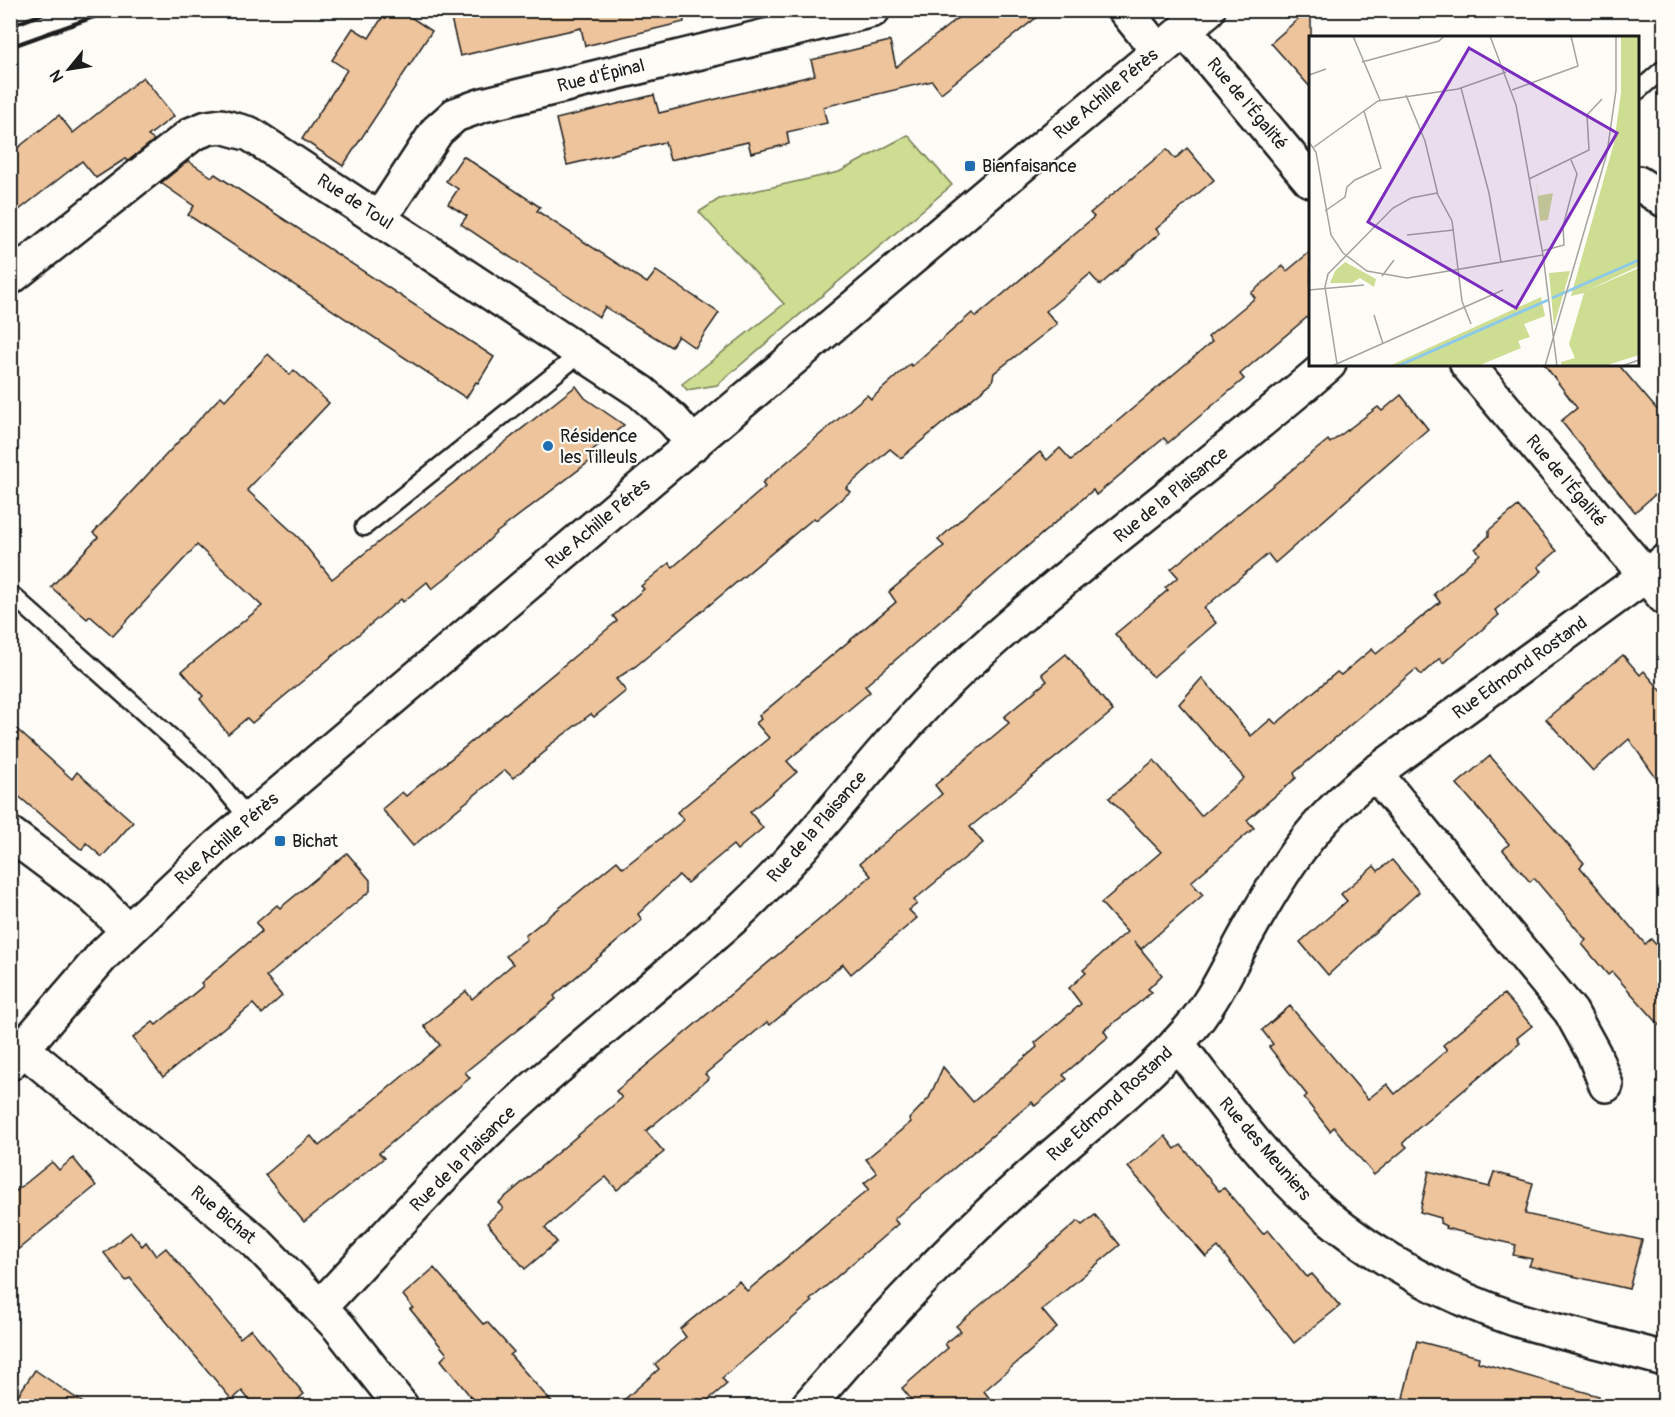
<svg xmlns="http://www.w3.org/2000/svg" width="1675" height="1417" font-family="Pangolin,sans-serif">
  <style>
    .green { fill: #cddd91; stroke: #747c56; stroke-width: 1.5 }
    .building { fill: #edc49c; stroke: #1c1c1c; stroke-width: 1.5 }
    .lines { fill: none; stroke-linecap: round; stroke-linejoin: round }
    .lane-casing { stroke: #1c1c1c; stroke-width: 21 }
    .street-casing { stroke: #1c1c1c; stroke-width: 38 }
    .secondary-casing { stroke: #1c1c1c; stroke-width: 38 }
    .lane { stroke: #fdfcf7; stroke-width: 16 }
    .street { stroke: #fdfcf7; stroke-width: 33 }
    .secondary { stroke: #fdfcf7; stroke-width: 33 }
    .rail { stroke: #1c1c1c; stroke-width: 4.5 }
    .poi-dot { fill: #1f6fb2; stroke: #fdfcf7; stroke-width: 2 }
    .labels { text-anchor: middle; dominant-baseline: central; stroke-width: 4.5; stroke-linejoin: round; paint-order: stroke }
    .street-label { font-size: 18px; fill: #1c1c1c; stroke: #fdfcf7 }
    .poi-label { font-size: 18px; fill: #1c1c1c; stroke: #fdfcf7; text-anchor: start }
    .inset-river { fill: none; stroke: #8bc9ec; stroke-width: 3 }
    .inset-road { fill: none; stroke: #a3a29f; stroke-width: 1.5 }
    .view { fill: #7b2cbf; fill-opacity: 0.15; stroke: #7b2cbf; stroke-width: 3 }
    .inset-edge { fill: none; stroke: #1c1c1c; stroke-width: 3 }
  </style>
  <rect width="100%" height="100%" fill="#fdfcf7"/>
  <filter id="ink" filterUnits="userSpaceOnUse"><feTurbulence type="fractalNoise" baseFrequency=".0167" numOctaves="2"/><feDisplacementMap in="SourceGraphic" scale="12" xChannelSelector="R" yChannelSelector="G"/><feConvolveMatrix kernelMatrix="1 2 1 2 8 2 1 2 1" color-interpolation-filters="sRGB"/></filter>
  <g filter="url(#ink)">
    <polygon class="green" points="908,135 952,185 717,385 687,390 682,384 784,304 699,212 719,199 839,172"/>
    <g class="building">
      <polygon points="387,10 400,10 432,31 343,166 302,139 347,70 332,60 353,28 369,38"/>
      <polygon points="449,10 683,10 684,22 585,46 581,28 460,56"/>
      <polygon points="968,10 1046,10 941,93 932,81 823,107 827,123 787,132 789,144 751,153 748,142 670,160 665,142 567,165 556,119 654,95 659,113 815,75 811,60 890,41 896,67"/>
      <polygon points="1308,10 1311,10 1311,88 1271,43"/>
      <polygon points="143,77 174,116 148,136 154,140 128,161 125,159 96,178 82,161 10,217 10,154 59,115 73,133"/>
      <polygon points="1187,148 1214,180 1156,229 1160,233 1100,285 1090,274 1046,311 1057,324 994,373 992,382 901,458 890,449 846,488 850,492 816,520 814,518 636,666 616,679 626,691 594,717 591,714 546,748 547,750 513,778 505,770 413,846 382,809 402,792 406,796 617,621 613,616 644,589 641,586 669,563 673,567 765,487 762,483 867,395 871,399 910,364 912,366 972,313 976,317 1094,217 1090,213 1167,149 1175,159"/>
      <polygon points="463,156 540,207 537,211 647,283 656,271 719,313 695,348 678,336 671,347 605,307 599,317 461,224 467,216 448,204 458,189 446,181"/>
      <polygon points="188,161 212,177 215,174 494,357 478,383 476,382 466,398 188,215 194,206 161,183"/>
      <polygon points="1311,251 1311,314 1240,374 1244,379 1168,443 1164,438 1096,495 1093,490 865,686 870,692 787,761 797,772 750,812 763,828 737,850 733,845 687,883 679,875 638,914 642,920 554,996 556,999 465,1072 470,1078 379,1153 384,1158 304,1222 265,1175 311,1136 319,1146 440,1045 424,1026 466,991 472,999 513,964 506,956 527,939 525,936 617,861 623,868 684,820 677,812 769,738 756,723 761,719 759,716 896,602 889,592 944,546 938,540 980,502 1040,452 1047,460 1060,448 1071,460 1212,342 1208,337 1255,298 1251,293 1283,266 1287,271"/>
      <polygon points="268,354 290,375 294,370 329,403 247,490 299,538 332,579 576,386 585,398 624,425 590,452 594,458 496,533 474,555 432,589 427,582 403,602 401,599 252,723 247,718 228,734 200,699 203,696 182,671 262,606 197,545 113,636 90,616 87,619 51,587 98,537 93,533 221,396 225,400"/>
      <polygon points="1544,364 1618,364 1665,419 1665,486 1635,512 1561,421 1577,408"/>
      <polygon points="1401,395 1428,429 1275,563 1268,554 1204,608 1216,623 1153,677 1115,634 1168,590 1165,588 1178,577 1171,569 1328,440 1330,443 1378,407 1382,411"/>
      <polygon points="1518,506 1557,551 1538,567 1542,571 1495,610 1499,615 1443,663 1440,658 1421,675 1416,669 1294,773 1296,778 1247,820 1254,828 1191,882 1203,895 1141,949 1134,941 1162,975 1148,989 1152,992 1104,1031 1108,1037 1063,1075 1067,1079 1035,1106 1032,1102 894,1219 898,1224 810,1300 812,1302 722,1378 727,1384 700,1407 616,1407 659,1369 655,1364 686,1337 680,1329 739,1281 747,1291 869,1189 864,1183 877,1173 866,1159 911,1122 909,1119 929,1098 943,1067 973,1102 1037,1047 1035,1043 1081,1004 1069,988 1086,973 1083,970 1127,932 1101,903 1161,852 1109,798 1154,760 1201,816 1244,778 1179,704 1202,678 1251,736 1271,719 1276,724 1337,672 1341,675 1372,649 1376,654 1440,602 1434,594 1480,554 1475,549 1489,536 1489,530"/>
      <polygon points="1066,654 1113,711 970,827 983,843 914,900 917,904 909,910 917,918 851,974 843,964 770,1025 767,1022 705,1074 709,1078 646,1131 664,1152 617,1190 606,1177 576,1201 545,1228 557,1242 525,1269 487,1223 503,1208 498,1203 622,1098 616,1091 871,876 860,863 942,794 935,785 1009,723 1004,717 1047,681 1042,674"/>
      <polygon points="1623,655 1640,675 1644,671 1665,695 1665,791 1629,739 1593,771 1546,719"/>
      <polygon points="10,723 72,779 77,772 133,822 102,857 86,843 82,850 10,789"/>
      <polygon points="1490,756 1584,863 1580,867 1645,944 1651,939 1665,955 1665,1031 1612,972 1608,975 1582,944 1586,940 1534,878 1530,882 1503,850 1509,844 1457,784"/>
      <polygon points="347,853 370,880 370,891 266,977 282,996 262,1014 253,1004 163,1077 133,1038 153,1022 156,1025 203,986 201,983 262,931 256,923 277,905 280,908"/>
      <polygon points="1392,860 1419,892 1328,975 1300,942 1347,901 1341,894 1374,866 1378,871"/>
      <polygon points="1504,994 1532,1026 1517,1038 1520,1043 1415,1131 1403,1143 1407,1147 1374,1175 1334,1127 1330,1131 1304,1098 1307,1095 1269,1047 1273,1044 1262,1030 1290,1006 1368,1099 1387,1084 1395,1094 1447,1050 1443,1045"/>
      <polygon points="1165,1136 1175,1149 1181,1145 1219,1191 1224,1188 1263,1234 1268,1230 1307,1277 1312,1274 1340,1306 1294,1343 1218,1247 1206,1257 1128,1167"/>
      <polygon points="73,1158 96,1186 10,1256 10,1196 52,1162 59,1170"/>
      <polygon points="1429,1171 1489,1187 1494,1172 1533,1183 1525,1214 1642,1240 1629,1289 1529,1266 1532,1259 1513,1255 1516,1245 1445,1228 1446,1226 1440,1223 1441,1218 1420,1212"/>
      <polygon points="1095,1215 1120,1245 1042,1310 1057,1328 984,1391 996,1407 917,1407 902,1388 948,1348 945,1344 961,1331 956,1326 1078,1221 1082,1225"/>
      <polygon points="131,1232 142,1246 146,1242 156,1256 166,1248 240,1338 251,1329 304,1394 289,1407 255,1407 242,1391 232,1400 130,1278 126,1281 104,1253"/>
      <polygon points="434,1268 483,1324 487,1322 514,1352 510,1355 556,1407 479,1407 441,1360 447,1354 410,1309 413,1308 403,1295"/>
      <polygon points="1417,1341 1479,1357 1478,1362 1599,1396 1598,1407 1416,1407 1418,1401 1403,1398"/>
      <polygon points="35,1370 89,1407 10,1407"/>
    </g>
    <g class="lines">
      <defs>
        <g id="lane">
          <polyline points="1638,91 1664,68"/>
          <polyline points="364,527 581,353"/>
          <polyline points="10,593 212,774 249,819"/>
        </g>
        <g id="street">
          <polyline points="1125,10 1158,51"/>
          <polyline points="1184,29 1310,180"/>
          <polyline points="1638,183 1664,200"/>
          <polyline points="380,218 437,131 455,115 483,105 873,10"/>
          <polyline points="10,278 192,134 207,128 221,126 250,134 641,392 673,420 694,444"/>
          <polyline points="1467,364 1664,597"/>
          <polyline points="1375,773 1571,1012 1594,1054 1606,1085"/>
          <polyline points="10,834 93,896 127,930"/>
          <path d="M1177,1043C1222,1101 1265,1164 1322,1212C1378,1259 1446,1296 1515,1319C1564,1334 1615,1345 1664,1359"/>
          <polyline points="22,1048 257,1243 339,1327 401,1406"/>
          <path d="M320,1307C390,1233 458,1155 534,1088C600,1030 669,975 735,916C817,841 879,746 960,670C1077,562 1208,469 1329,364"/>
          <path d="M808,1406C877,1325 951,1246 1031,1175C1084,1127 1141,1085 1188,1031C1212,1004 1227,970 1244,939C1282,870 1311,822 1375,773L1664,562"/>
        </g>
        <polyline id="secondary" points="10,1063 104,954 218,846 998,185 1208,10"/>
      </defs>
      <use href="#lane" class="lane-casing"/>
      <use href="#street" class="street-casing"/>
      <use href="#secondary" class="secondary-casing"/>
      <use href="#lane" class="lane"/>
      <use href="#street" class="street"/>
      <use href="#secondary" class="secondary"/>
      <g class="rail">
        <polyline points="10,26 53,10"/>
        <polyline points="10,47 113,10"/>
      </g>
    </g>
  </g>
  <g class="poi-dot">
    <rect x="964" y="160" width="12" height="12" rx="3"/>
    <circle cx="548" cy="446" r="6"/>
    <rect x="274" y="835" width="12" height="12" rx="3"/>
  </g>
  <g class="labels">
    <g class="street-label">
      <text transform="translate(601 76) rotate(-14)">Rue d'Épinal</text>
      <text transform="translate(1106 94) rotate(-40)">Rue Achille Pérès</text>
      <text transform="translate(1247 104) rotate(50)">Rue de l'Égalité</text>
      <text transform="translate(355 202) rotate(33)">Rue de Toul</text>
      <text transform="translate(1566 481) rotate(50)">Rue de l'Égalité</text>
      <text transform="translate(1171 495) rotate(-39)">Rue de la Plaisance</text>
      <text transform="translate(598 524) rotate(-40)">Rue Achille Pérès</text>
      <text transform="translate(1520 668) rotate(-36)">Rue Edmond Rostand</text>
      <text transform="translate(817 827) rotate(-49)">Rue de la Plaisance</text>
      <text transform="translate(227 839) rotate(-41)">Rue Achille Pérès</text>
      <text transform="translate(1110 1104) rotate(-42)">Rue Edmond Rostand</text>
      <text transform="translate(1265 1149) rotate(49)">Rue des Meuniers</text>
      <text transform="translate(463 1159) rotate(-45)">Rue de la Plaisance</text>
      <text transform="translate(223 1215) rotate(40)">Rue Bichat</text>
    </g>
    <g class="poi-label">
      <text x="982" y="166">Bienfaisance</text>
      <text x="560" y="436">Résidence<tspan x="560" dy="21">les Tilleuls</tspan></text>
      <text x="292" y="841">Bichat</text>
    </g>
  </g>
  <g transform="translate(1309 36)">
    <rect width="330" height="330" fill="#fdfcf7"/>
    <path d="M312,0H330V230L277,255L330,232V319L295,330H253L252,326L266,322L260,308L275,257L262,260L305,107L312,57ZM227,145L229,160L244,157L239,184L231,185ZM36,226L67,243L65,251L51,242L43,247H21L26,235ZM261,235L245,290L240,237ZM232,261L236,280L215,288L221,301L209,305L212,312L169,330H80Z" fill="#cddd91"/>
    <path class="inset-river" d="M243,262L330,224M89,330L239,264"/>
    <path class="inset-road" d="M44,0L71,64M181,0L207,69L234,219L248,330M53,26L130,5L135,0M0,39L17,33M152,52L180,157L192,226M203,54L269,30L262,0M97,59L116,105L129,159L143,185L153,265L162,288M0,106L7,116L22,199L34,217L58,235L98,242L234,219M5,111L69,65L149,53L197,36M220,143L280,114L278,79L293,63M16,175L36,161L38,151L46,144L72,132L55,75M98,199L145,194M233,215L255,209L254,190L268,138L262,124M73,240L85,224M0,254L55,249M65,279L74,308M28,328L16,251L19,238L84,172L102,162L128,157M23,330L194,254M236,330L298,117L307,54V0M313,330L330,324"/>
    <path class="view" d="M160,12L308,97L207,272L59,186Z"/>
    <rect width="330" height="330" class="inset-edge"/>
  </g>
  <rect width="1675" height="1417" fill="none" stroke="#fdfcf7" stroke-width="36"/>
  <rect x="18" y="18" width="1639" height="1381" fill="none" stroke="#1c1c1c" stroke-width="2" filter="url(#ink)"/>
  <g transform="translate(69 69) rotate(240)" stroke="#fdfcf7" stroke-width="4.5" paint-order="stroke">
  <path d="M0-4.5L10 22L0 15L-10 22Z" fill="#1c1c1c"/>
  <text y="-9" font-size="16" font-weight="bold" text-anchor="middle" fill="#1c1c1c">N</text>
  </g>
</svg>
